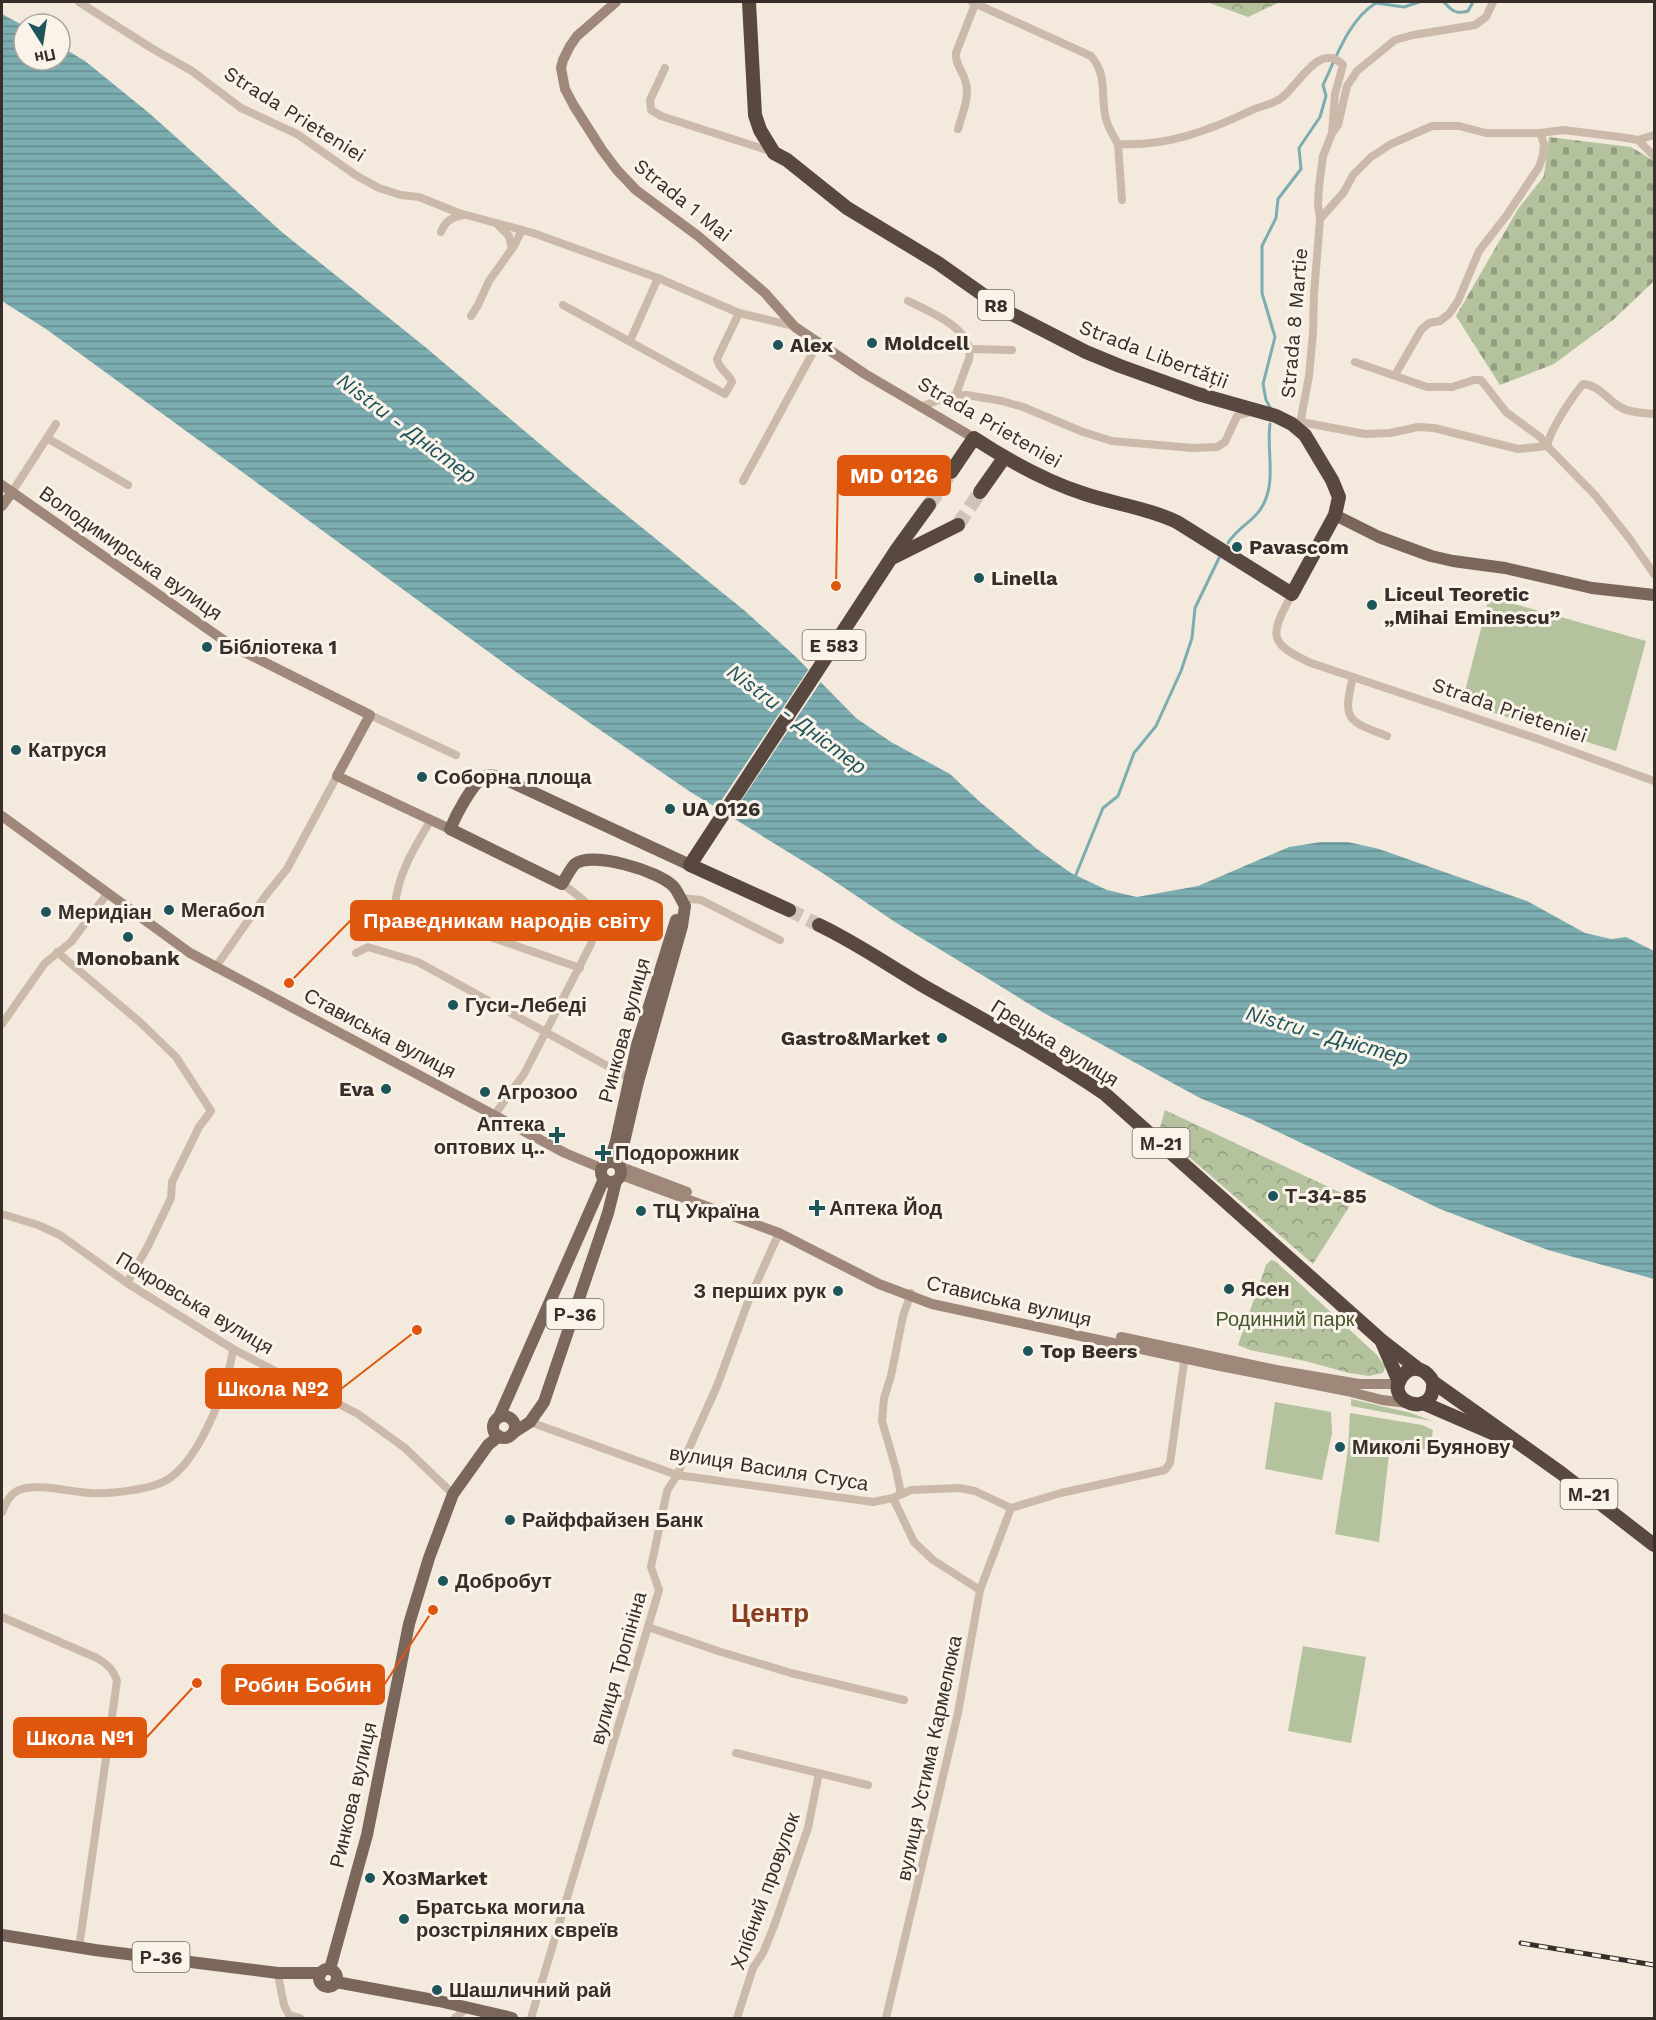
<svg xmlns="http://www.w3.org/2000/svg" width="1656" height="2020" font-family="'Work Sans',sans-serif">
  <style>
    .green { fill: #b4c29d }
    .forest { fill: url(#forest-crowns) }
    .cemetery { fill: url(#cemetery-stones) }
    .water { fill: url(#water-rules) }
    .pier { fill: #f3e9dd }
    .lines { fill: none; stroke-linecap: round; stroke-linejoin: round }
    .stream { stroke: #7cadb0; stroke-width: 3 }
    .highway-tunnel { stroke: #cec4b9; stroke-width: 14; stroke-dasharray: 14 7; stroke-linecap: butt }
    .street { stroke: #cbb9a9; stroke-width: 8 }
    .secondary { stroke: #9f887a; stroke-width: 10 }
    .primary { stroke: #7a665a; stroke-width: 12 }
    .highway { stroke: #594840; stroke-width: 14 }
    .rail-casing { stroke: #382e29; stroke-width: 5 }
    .rail { stroke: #faf3ea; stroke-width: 3; stroke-dasharray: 9; stroke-linecap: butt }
    .poi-dot { fill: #1d555a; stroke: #faf3ea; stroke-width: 2 }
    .labels { text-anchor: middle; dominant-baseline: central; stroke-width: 6; stroke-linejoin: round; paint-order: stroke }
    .shield { fill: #faf3ea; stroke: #726963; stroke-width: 1.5 }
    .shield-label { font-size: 18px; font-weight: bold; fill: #382e29 }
    .street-label { font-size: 20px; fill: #382e29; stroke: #faf3ea }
    .poi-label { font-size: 20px; font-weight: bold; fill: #382e29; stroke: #faf3ea; text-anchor: start }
    .park-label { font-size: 20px; fill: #46572c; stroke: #faf3ea }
    .water-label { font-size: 21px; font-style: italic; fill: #1d555a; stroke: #faf3ea }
    .district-label { font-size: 26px; font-weight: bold; fill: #883c20; stroke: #faf3ea }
    .leader { fill: none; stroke: #df570d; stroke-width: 2 }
    .callout-dot { fill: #df570d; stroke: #faf3ea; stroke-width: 2 }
    .callout { fill: #df570d; stroke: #df570d; stroke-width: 2 }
    .callout-label { font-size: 21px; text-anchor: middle; font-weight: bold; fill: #fff }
  </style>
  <defs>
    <pattern id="forest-crowns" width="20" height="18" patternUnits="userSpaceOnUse" patternTransform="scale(1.5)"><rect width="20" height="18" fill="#b4c29d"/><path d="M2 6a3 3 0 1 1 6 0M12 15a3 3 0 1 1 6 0" fill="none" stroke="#939e80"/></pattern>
    <pattern id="cemetery-stones" width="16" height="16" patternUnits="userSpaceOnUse" patternTransform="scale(1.5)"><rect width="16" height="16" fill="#b4c29d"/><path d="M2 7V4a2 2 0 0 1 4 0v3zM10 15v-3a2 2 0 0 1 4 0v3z" fill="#939e80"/></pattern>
    <pattern id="water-rules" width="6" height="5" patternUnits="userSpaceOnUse" patternTransform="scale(1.5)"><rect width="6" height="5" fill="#7cadb0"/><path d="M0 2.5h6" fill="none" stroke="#678d8f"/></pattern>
  </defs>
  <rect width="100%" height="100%" fill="#f3e9dd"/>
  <g class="green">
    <polygon points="1489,597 1646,641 1616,751 1462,703"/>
    <polygon points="1351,1399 1411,1413 1432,1421 1351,1406"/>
    <polygon points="1275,1402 1331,1412 1332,1433 1322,1480 1265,1469"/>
    <polygon points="1350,1413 1422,1425 1433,1430 1430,1450 1390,1446 1379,1542 1335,1534 1348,1450"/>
    <polygon points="1303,1646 1366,1657 1351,1743 1288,1731"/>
  </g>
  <g class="forest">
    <polygon points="1207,2 1280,2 1248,17"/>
    <polygon points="1165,1110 1354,1199 1313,1264 1159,1131"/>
    <polygon points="1271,1260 1275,1261 1285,1270 1377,1355 1385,1367 1383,1373 1369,1376 1349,1373 1305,1361 1250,1350 1238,1345 1266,1265"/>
  </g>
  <polygon class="cemetery" points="1549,137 1631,147 1654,161 1654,281 1613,320 1554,364 1500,385 1456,316 1518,209 1544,176"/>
  <polygon class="water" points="2,14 24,26 24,60 60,60 60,46 85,61 149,113 283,233 424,346 572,471 745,611 796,657 856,718 891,742 950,774 980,802 1037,849 1071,873 1107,890 1137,897 1198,886 1289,847 1321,842 1348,842 1379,849 1527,901 1585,933 1611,939 1626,937 1654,951 1654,1279 1548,1250 1440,1209 1251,1119 1200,1098 1044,1013 895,922 824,874 689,791 523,677 112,377 46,329 2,301"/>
  <polygon class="pier" points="810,667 822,680 729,819 715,810"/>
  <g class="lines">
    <g class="stream">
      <path d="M1444,2C1451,10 1456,15 1468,11L1473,2"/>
      <path d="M1271,409L1266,400L1263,384L1275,337L1262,293V246L1276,218L1278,199L1301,169L1299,148L1320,117L1326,96L1323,85C1336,58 1349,19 1376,3L1404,7L1419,2"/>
      <path d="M1228,543C1237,528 1251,523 1260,510C1278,484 1266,452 1270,424"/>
      <polyline points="1075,877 1103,808 1118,796 1134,753 1156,726 1181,671 1192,638 1195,608 1219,558"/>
    </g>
    <g class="highway-tunnel">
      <polyline points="929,505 951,472"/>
      <polyline points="958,525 980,492"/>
      <polyline points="789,910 819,925"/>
    </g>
    <g class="street">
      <polyline points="79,2 153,49 192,71 241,108 297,134 357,176 379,188 401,195 419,197 459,213 533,233 658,278 739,313 794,326"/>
      <path d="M972,2L1091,56C1107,75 1101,91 1105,114C1106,125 1113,135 1118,144C1165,147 1208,131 1250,111C1260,106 1271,105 1280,99C1298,87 1319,40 1343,65L1335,94L1332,133"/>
      <polyline points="665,68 650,100 651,110 661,116 773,152"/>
      <path d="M958,129C962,114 971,95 965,80C962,70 955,64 956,53L975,4"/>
      <polyline points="1638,140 1654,135"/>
      <polyline points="1118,144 1122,200"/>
      <polyline points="1320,219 1344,192 1353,175 1371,157 1391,144 1432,126 1459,126 1486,133 1540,133 1563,130 1620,137 1638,140 1654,156"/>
      <polyline points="498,225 509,236 512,249"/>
      <path d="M441,232C445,221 452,217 464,215"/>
      <path d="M908,301C929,311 976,330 969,359L956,394"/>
      <path d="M563,305L725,394L732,382C728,372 719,370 717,359L739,313"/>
      <polyline points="471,316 478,305 489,281 514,246 522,230"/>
      <polyline points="630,341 658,278"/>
      <polyline points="970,349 1012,350"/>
      <polyline points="1355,362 1427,387 1452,387 1474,380 1481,380 1506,412 1540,437 1547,446"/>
      <polyline points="1395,375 1421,330 1429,323 1440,321 1449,314 1458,301 1479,251 1507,215 1539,167 1543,155 1544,144 1540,133"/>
      <polyline points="923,406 949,396 967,395 1002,401 1023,407 1083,432 1112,441 1193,448 1217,447 1225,442 1237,416 1251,412"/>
      <polyline points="1301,422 1365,434 1390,433 1418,427 1434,428 1518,449 1547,446 1595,495 1629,538 1654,574"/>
      <polyline points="1299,429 1309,376 1313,333 1314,294 1320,219 1318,204 1319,186 1323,156 1332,133 1338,125 1347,86 1357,71 1395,40 1413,35 1475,25 1486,17 1493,2"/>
      <polyline points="47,438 128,485"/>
      <path d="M1547,446C1550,430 1572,397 1583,384C1599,385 1607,399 1620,407C1630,413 1643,413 1654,414"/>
      <polyline points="743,481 818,343"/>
      <polyline points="12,492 56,424"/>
      <path d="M1292,594C1270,635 1267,643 1311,663L1541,740L1654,781"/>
      <path d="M1353,677C1342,721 1348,721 1387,736"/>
      <polyline points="370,715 456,755"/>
      <polyline points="680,898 701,900 780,940"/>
      <path d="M395,908C396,877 415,846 431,820"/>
      <polyline points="368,909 410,909 580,968"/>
      <polyline points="57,952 141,1023 176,1057 211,1111 199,1127 172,1182 171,1198 148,1246 127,1283"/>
      <polyline points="356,953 368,947 418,962 631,1079"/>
      <polyline points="215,968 266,895 287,869 337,776"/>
      <polyline points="2,1024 45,963 71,942 107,894"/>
      <path d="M495,1114L524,1074L591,944C592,938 595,931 595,925C596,906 576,894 562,884"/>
      <polyline points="2,1214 38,1225 60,1235 127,1283 233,1349 358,1414 405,1448 453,1494"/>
      <polyline points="530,1422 677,1475 873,1502 893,1498 911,1490 959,1488 975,1491 1011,1508 1061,1493 1165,1470 1170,1463 1172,1449 1185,1355"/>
      <polyline points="901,1494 896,1469 882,1421 884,1398 891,1376 903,1316 911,1293"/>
      <polyline points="893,1498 914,1542 933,1560 980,1590"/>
      <path d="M2,1512C5,1504 9,1495 17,1491C33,1482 71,1492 90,1493C110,1494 153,1490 170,1478C201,1456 228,1386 233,1349"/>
      <path d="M2,1617L97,1658C108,1665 113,1669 117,1681L79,1948"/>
      <polyline points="648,1627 721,1652 791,1673 904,1700"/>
      <polyline points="736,1753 868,1785"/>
      <polyline points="279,1980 284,2005 289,2015 300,2018"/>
      <polyline points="455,2018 467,2008"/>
      <polyline points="531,2018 659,1590 651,1567 667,1491 677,1475 717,1386 748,1302 779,1233"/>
      <polyline points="737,2018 753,1968 763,1953 774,1926 808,1828 819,1773"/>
      <polyline points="886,2018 958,1713 980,1590 1011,1508"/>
    </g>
    <g class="secondary">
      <polyline points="616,2 577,36 570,46 563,60 561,68 565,89 574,106 602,150 617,170 636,190 698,236 765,293 795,327 865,374 974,438"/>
      <polyline points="2,485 232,646 370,715 337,776 450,829"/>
      <polyline points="2,506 12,492"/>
      <polyline points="2,816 190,953 565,1153 601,1168"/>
      <polyline points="621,1167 687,1192"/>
      <polyline points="621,1175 779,1233 879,1284 932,1304 1220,1366 1347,1391 1382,1400 1407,1403"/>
      <polyline points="1121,1337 1276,1370 1359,1384 1398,1384"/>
    </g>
    <g class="primary">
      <polyline points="1335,515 1379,537 1431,556 1453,561 1505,568 1592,588 1654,595"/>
      <polyline points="610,1161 616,1141 637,1045 676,920"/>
      <circle cx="611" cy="1172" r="10"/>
      <path d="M619,1164L638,1082L682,926L685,906C681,900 678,891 673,886C659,871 592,851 575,864C570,869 566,878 562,884L450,829C456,815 472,784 484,777C489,774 493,776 498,776L690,865"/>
      <circle cx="504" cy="1427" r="11"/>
      <polyline points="499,1417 604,1179"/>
      <polyline points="513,1433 530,1422 544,1402 608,1213 616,1181"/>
      <polyline points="2,1935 95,1950 278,1973 321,1973"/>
      <circle cx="328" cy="1978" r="9"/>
      <polyline points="330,1969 367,1835 409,1624 429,1558 453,1494 488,1445 499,1436"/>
      <polyline points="336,1982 439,2001 512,2018"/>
    </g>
    <g class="highway">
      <path d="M749,2L755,115L760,130L774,153L787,160L847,208L938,263L1006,311L1086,352L1120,366L1198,394L1276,416L1292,424L1305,435L1332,480L1339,497L1335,515L1292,594L1177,522C1148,508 1115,504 1085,494C1045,481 1009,461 974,438L951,472"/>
      <polyline points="980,492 1004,458"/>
      <polyline points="894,557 958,525"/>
      <polyline points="789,910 690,865 897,549 929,505"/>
      <path d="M819,925C857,943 891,967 927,988C987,1022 1048,1055 1105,1094L1381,1340L1417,1368"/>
      <polyline points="1382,1342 1399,1382"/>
      <path d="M1433,1382C1436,1422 1379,1401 1404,1374C1414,1363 1428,1371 1433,1382L1561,1473L1654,1545"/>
      <polyline points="1423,1403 1497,1435"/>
    </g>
    <defs>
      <polyline id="rail" points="1521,1943 1654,1965"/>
    </defs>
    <use href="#rail" class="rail-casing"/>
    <use href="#rail" class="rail"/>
  </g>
  <g class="poi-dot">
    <circle cx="872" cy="343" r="6"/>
    <circle cx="778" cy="345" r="6"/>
    <circle cx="1237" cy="547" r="6"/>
    <circle cx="979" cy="578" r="6"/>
    <circle cx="1372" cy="605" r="6"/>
    <circle cx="207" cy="647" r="6"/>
    <circle cx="16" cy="750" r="6"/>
    <circle cx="422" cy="777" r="6"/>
    <circle cx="670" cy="809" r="6"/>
    <circle cx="169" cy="910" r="6"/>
    <circle cx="46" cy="912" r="6"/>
    <circle cx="128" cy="937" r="6"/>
    <circle cx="453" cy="1005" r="6"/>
    <circle cx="942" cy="1038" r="6"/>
    <circle cx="386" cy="1089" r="6"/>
    <circle cx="485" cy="1092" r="6"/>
    <path d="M554 1126h6v6h6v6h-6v6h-6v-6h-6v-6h6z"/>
    <path d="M600 1144h6v6h6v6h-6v6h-6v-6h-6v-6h6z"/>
    <circle cx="1273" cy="1196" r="6"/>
    <path d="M814 1199h6v6h6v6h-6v6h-6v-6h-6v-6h6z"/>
    <circle cx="641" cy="1211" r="6"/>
    <circle cx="1229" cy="1289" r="6"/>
    <circle cx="838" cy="1291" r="6"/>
    <circle cx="1028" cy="1351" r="6"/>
    <circle cx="1340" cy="1447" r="6"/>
    <circle cx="510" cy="1520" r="6"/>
    <circle cx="443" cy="1581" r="6"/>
    <circle cx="370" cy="1878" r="6"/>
    <circle cx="404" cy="1919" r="6"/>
    <circle cx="437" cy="1990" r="6"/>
  </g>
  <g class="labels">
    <g class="shield">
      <rect x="978" y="290" width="36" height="30" rx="4.5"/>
      <rect x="802.5" y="630" width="63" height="30" rx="4.5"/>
      <rect x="1132.5" y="1128" width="57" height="30" rx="4.5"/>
      <rect x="546.5" y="1299" width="57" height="30" rx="4.5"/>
      <rect x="1560.5" y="1479" width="57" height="30" rx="4.5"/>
      <rect x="132.5" y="1942" width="57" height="30" rx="4.5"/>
    </g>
    <g class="shield-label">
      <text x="996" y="305">R8</text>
      <text x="834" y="645">E 583</text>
      <text x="1161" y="1143">М-21</text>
      <text x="575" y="1314">Р-36</text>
      <text x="1589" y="1494">М-21</text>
      <text x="161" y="1957">Р-36</text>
    </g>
    <g class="street-label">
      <text transform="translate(295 114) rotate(32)">Strada Prieteniei</text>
      <text transform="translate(683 200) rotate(39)">Strada 1 Mai</text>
      <text transform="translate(1294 323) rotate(-85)">Strada 8 Martie</text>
      <text transform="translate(1154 354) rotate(21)">Strada Libertății</text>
      <text transform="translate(990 422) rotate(30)">Strada Prieteniei</text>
      <text transform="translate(131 553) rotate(35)">Володимирська вулиця</text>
      <text transform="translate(1510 710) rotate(19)">Strada Prieteniei</text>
      <text transform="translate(624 1030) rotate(-75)">Ринкова вулиця</text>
      <text transform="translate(380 1033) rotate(28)">Стависька вулиця</text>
      <text transform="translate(1055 1043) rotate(32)">Грецька вулиця</text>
      <text transform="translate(1009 1301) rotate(13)">Стависька вулиця</text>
      <text transform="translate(195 1303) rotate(31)">Покровська вулиця</text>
      <text transform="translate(769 1468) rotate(9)">вулиця Василя Стуса</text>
      <text transform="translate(618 1668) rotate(-74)">вулиця Тропініна</text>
      <text transform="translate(929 1758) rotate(-78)">вулиця Устима Кармелюка</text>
      <text transform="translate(353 1795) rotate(-77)">Ринкова вулиця</text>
      <text transform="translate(765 1891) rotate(-70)">Хлібний провулок</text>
    </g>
    <g class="poi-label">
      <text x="884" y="343">Moldcell</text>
      <text x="790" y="345">Alex</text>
      <text x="1249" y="547">Pavascom</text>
      <text x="991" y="578">Linella</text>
      <text x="1384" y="594">Liceul Teoretic<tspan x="1384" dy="23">„Mihai Eminescu”</tspan></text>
      <text x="219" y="647">Бібліотека 1</text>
      <text x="28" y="750">Катруся</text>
      <text x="434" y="777">Соборна площа</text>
      <text x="682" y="809">UA 0126</text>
      <text x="181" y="910">Мегабол</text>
      <text x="58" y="912">Меридіан</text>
      <text x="128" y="958" text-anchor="middle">Monobank</text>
      <text x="465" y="1005">Гуси-Лебеді</text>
      <text x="930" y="1038" text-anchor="end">Gastro&amp;Market</text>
      <text x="374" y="1089" text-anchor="end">Eva</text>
      <text x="497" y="1092">Агрозоо</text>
      <text x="545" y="1124" text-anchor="end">Аптека<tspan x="545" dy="23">оптових ц..</tspan></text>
      <text x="615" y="1153">Подорожник</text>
      <text x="1285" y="1196">Т-34-85</text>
      <text x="829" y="1208">Аптека Йод</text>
      <text x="653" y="1211">ТЦ Україна</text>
      <text x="1241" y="1289">Ясен</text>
      <text x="826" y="1291" text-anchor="end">З перших рук</text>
      <text x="1040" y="1351">Top Beers</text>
      <text x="1352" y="1447">Миколі Буянову</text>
      <text x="522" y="1520">Райффайзен Банк</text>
      <text x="455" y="1581">Добробут</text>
      <text x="382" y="1878">ХозMarket</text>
      <text x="416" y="1907">Братська могила<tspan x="416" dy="23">розстріляних євреїв</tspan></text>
      <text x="449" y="1990">Шашличний рай</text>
    </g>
    <g class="park-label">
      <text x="1285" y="1319">Родинний парк</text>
    </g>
    <g class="water-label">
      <text transform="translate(407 428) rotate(37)">Nistru - Дністер</text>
      <text transform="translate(797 719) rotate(37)">Nistru - Дністер</text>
      <text transform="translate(1327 1035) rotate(16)">Nistru - Дністер</text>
    </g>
    <g class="district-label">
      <text x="770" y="1613">Центр</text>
    </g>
  </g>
  <path class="leader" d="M836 586L838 476M289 983L351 920M417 1330L341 1389M433 1610L384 1685M197 1683L146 1738"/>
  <g class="callout-dot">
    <circle cx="836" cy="586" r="6"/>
    <circle cx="289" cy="983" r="6"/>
    <circle cx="417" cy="1330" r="6"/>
    <circle cx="433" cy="1610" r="6"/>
    <circle cx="197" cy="1683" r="6"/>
  </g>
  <g class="callout">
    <rect x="838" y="456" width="112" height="39" rx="6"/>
    <rect x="351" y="901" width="311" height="39" rx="6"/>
    <rect x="206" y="1369" width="135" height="39" rx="6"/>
    <rect x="222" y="1665" width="162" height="39" rx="6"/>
    <rect x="14" y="1718" width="132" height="39" rx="6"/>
  </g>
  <g class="callout-label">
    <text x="894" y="483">MD 0126</text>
    <text x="507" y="928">Праведникам народів світу</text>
    <text x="273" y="1396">Школа №2</text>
    <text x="303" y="1692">Робин Бобин</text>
    <text x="80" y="1745">Школа №1</text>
  </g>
  <rect width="1656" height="2020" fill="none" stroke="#382e29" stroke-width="6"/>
  <g transform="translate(42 42) rotate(168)"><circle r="28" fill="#faf3ea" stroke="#aca49d" stroke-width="1.5"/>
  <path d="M0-4.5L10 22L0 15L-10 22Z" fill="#1d555a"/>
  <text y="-9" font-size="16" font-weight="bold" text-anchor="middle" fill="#382e29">Пн</text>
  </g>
</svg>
